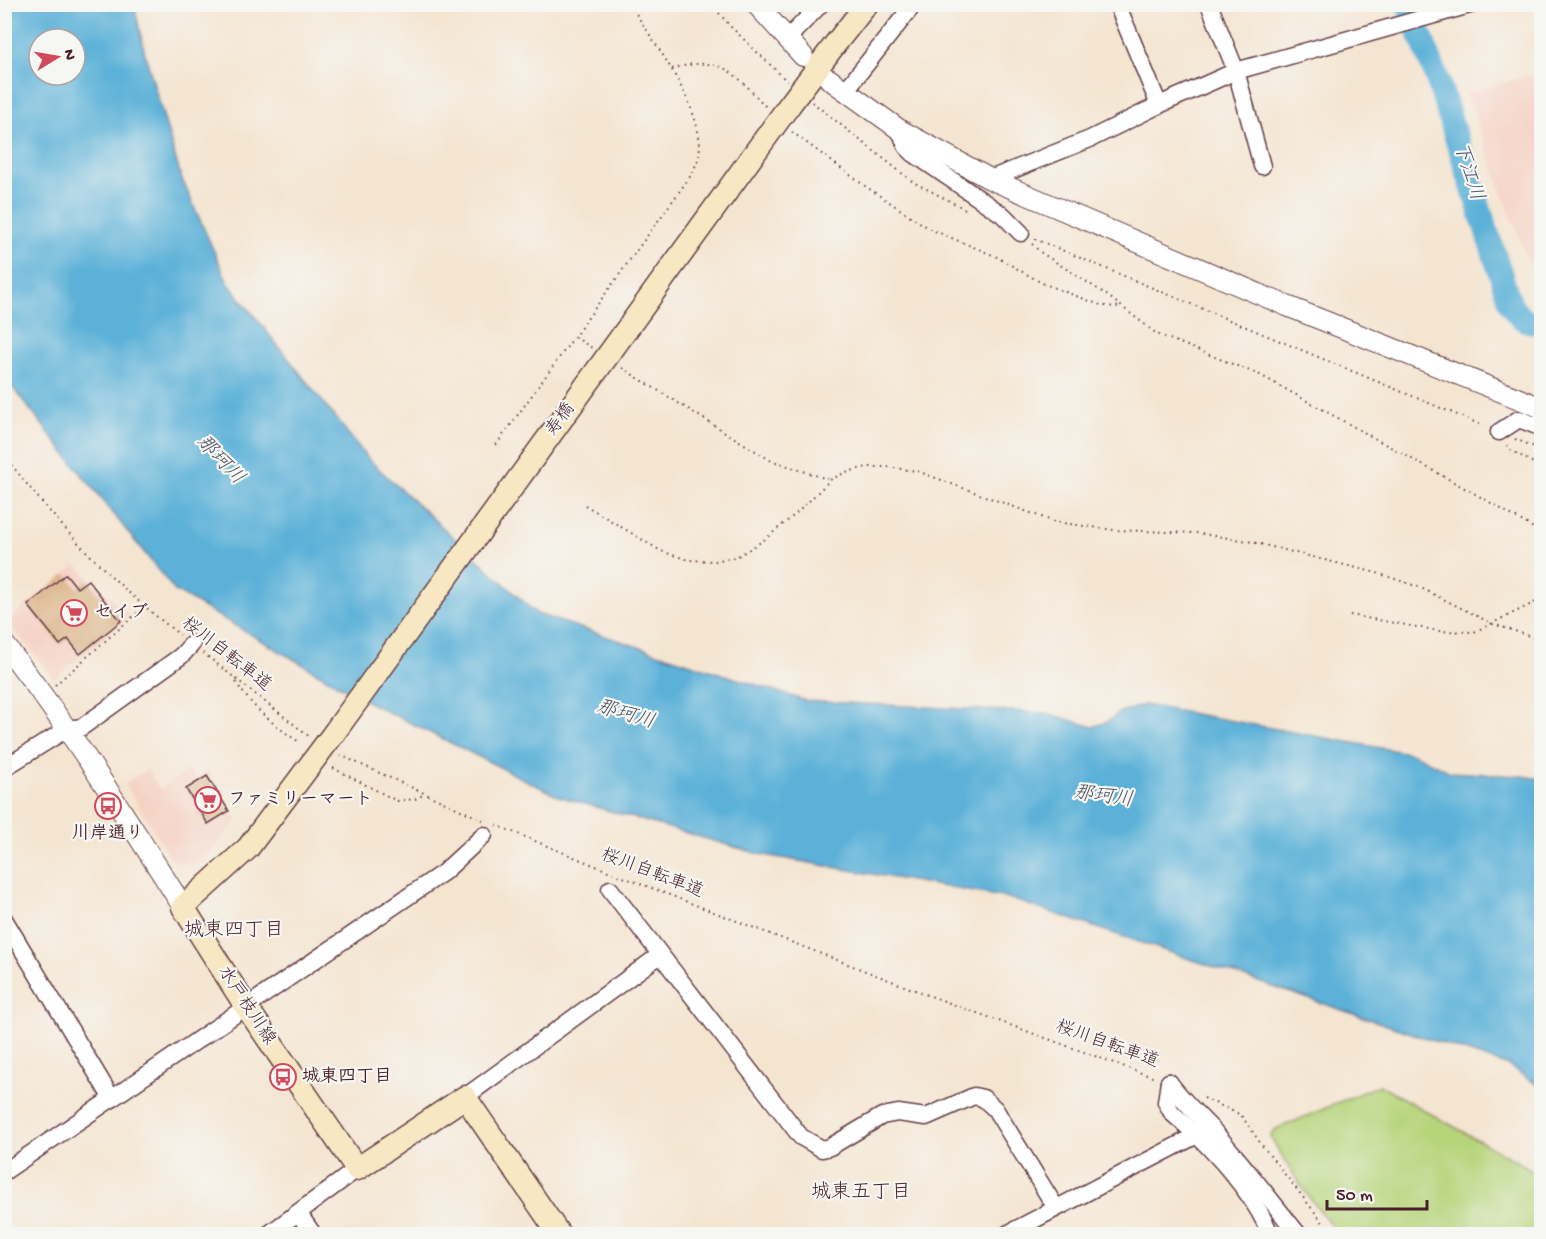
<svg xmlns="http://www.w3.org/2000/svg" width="1546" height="1239" font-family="'Gochi Hand','Klee One',sans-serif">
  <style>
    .built { fill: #f6d2c4 }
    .green { fill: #b6d47a; stroke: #807a52; stroke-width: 1.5 }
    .water { fill: #5cb1d8; stroke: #536882; stroke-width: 1.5; fill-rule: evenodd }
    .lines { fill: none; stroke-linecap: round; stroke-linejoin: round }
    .river { stroke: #5cb1d8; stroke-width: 24 }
    .building { fill: #ddb68c }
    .minor-casing { stroke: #643d44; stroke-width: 19 }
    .tertiary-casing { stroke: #643d44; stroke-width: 22 }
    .secondary-casing { stroke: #643d44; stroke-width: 25 }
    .path { stroke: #643d44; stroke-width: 2; stroke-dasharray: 1.5 4.5; stroke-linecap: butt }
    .minor { stroke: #fff; stroke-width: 16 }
    .tertiary { stroke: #fff; stroke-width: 20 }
    .secondary { stroke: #f7e8c3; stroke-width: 22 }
    .secondary-bridge-casing { stroke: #643d44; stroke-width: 25; stroke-linecap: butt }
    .secondary-bridge { stroke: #f7e8c3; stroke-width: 22 }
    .labels { text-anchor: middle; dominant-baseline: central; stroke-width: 4.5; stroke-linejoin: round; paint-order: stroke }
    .street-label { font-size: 18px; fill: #4a1f2b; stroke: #f6f6f2 }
    .poi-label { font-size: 18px; font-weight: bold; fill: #4a1f2b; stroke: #f6f6f2; text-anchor: start }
    .water-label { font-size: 20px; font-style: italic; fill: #505268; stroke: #f6f6f2 }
    .neighbourhood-label { font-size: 20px; fill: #4a1f2b; stroke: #f6f6f2 }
  </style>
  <rect width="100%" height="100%" fill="#f6f6f2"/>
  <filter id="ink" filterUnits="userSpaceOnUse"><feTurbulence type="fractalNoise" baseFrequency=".0167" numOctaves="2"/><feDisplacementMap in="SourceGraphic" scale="12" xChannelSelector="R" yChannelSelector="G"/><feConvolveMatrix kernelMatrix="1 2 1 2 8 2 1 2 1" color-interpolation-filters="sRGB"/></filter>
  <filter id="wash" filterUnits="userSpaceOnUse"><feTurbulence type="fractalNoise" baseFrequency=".008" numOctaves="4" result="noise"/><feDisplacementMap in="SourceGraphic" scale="24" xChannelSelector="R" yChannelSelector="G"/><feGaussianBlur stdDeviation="1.35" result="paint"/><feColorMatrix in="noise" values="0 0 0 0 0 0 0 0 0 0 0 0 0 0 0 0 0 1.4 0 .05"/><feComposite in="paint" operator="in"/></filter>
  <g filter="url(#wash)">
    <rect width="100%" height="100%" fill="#f4e5d1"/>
    <g class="built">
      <polygon points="1541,72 1542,286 1537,287 1466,93"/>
      <polygon points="76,565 129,616 54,679 7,621"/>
      <polygon points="147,769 160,789 189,769 195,779 208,771 238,820 202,861 195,864 186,863 174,861 168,855 125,784"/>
    </g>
    <polygon class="green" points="1379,1085 1541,1175 1541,1234 1338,1234 1303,1189 1270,1137 1274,1130"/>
    <path class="water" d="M4,5H134L145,54L181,177L228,283L369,460L537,614L806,701L1047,713L1093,727L1109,721L1120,712L1145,705L1414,754L1450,772L1522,776L1541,779V1087L1509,1066L1008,898L759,854L558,796L370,703L175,591L5,378ZM39,39H75V75H39Z"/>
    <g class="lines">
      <path class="river" d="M1408,4L1436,75L1510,303C1519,318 1524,323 1542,323"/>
    </g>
    <g id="blocks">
      <g class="building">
        <polygon points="66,574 77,588 88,580 121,621 80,654 68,639 60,645 28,605"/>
        <polygon points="207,776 229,811 208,824 186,789"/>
      </g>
    </g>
  </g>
  <g filter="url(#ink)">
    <use href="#blocks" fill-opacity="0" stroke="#643d44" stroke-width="1.5"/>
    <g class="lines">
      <defs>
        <g id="minor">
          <polyline points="1117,4 1159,105"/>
          <polyline points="1209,4 1236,71 1262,166"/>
          <polyline points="787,39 821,4"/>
          <polyline points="845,91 914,4"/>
          <polyline points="900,130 906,146 914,154 1003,215 1021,233"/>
          <polyline points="990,179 1090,139 1159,105 1236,71 1473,4"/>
          <polyline points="1499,432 1519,419 1542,428"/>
          <polyline points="4,768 67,729 82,727 181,656 192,644"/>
          <polyline points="610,889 801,1137 822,1149 830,1147 882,1116 898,1113 926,1117 974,1096 983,1098 995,1109 1056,1208"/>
          <polyline points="4,919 112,1099"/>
          <path d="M1169,1082C1184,1103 1202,1118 1219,1137C1247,1169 1272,1202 1298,1234"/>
          <polyline points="465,1097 660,955"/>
          <path d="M1197,1135C1223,1161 1257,1200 1270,1234"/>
          <polyline points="4,1172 444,872 484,835"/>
          <polyline points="299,1214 313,1234"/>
          <polyline points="269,1234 357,1169"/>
          <polyline points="1007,1234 1197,1135 1172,1113 1166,1102 1169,1082"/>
        </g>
        <g id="tertiary">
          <polyline points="756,4 803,56"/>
          <polyline points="829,79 900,130 990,179 1287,306 1542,408"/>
          <path d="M4,644C70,728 126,817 183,907"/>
        </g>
        <g id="secondary">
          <polyline points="788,107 836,43 867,4"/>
          <polyline points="334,733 248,848 183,907 247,1008 357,1169 465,1097 559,1234"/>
        </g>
      </defs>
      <use href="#minor" class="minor-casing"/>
      <use href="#tertiary" class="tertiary-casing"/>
      <use href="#secondary" class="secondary-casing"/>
      <g class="path">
        <polyline points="711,4 730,26 787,81"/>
        <path d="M672,69C722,54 734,72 766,107"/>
        <polyline points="812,102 913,182 969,211"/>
        <polyline points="792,132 865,186 930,229 995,256 1042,283 1103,306 1122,307"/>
        <polyline points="1035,239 1484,426"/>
        <polyline points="1032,244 1040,252 1104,293 1157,334 1260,375 1479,496 1542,533"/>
        <polyline points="575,337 592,348"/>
        <polyline points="622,368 770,460 830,480"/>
        <polyline points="1515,439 1542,450"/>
        <path d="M496,445L692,174C694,168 698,162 699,156C706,109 654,44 630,4"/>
        <polyline points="1507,445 1509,449 1542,468"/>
        <path d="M4,455C56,523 112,583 180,635"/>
        <polyline points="585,505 661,551 688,560 715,561 738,556 764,540 798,512 830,480 846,472 867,467 887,467 917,471 1055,522 1114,530 1196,533 1248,541 1377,573 1419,587 1493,624 1542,640"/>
        <polyline points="1350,615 1439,631 1474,632 1542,599"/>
        <polyline points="203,653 310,737"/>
        <path d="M236,682C252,708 274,725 299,742"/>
        <polyline points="55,685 143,608"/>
        <polyline points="340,755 483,820"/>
        <polyline points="333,768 397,801 415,799 423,795"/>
        <polyline points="496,825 613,873"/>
        <polyline points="618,875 925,994 1155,1078"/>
        <polyline points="1204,1098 1241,1115 1261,1144 1332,1234"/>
      </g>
      <use href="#minor" class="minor"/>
      <use href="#tertiary" class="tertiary"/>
      <use href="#secondary" class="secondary"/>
      <defs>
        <polyline id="secondary-bridge" points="334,733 788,107"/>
      </defs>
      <use href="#secondary-bridge" class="secondary-bridge-casing"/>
      <use href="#secondary-bridge" class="secondary-bridge"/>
    </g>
  </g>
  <defs>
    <symbol id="supermarket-ring" viewBox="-11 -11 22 22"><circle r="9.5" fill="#f6f6f2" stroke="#d1495b" stroke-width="1.5"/><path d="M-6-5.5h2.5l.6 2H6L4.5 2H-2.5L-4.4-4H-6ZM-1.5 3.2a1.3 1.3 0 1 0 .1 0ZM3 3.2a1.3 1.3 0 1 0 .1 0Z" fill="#d1495b"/></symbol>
    <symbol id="bus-ring" viewBox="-11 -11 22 22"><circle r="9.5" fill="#f6f6f2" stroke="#d1495b" stroke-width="1.5"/><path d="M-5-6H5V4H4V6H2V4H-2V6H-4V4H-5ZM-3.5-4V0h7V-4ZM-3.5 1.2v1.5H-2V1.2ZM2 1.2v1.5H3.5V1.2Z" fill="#d1495b"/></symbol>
  </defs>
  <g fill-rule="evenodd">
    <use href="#supermarket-ring" x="59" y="598" width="30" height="30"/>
    <use href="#supermarket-ring" x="193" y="785" width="30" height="30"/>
    <use href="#bus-ring" x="93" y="791" width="30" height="30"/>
    <use href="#bus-ring" x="268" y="1062" width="30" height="30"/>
  </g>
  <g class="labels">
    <g class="street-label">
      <text transform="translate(561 420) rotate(-54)">寿橋</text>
      <text transform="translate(226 655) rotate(38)">桜川自転車道</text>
      <text transform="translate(652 874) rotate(21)">桜川自転車道</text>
      <text transform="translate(246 1006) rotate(57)">水戸枝川線</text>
      <text transform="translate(1107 1045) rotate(20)">桜川自転車道</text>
    </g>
    <g class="poi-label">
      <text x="94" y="613">セイブ</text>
      <text x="228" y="800">ファミリーマート</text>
      <text x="108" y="834" text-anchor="middle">川岸通り</text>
      <text x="302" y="1077">城東四丁目</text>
    </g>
    <g class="water-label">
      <text transform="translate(1467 172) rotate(72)">下江川</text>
      <text transform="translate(219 461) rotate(46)">那珂川</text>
      <text transform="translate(625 716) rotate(16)">那珂川</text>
      <text transform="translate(1103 798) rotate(7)">那珂川</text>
    </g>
    <g class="neighbourhood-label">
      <text x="234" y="931">城東四丁目</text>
      <text x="861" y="1193">城東五丁目</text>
    </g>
  </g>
  <rect width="1546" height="1239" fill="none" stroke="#f6f6f2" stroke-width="24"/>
  <g transform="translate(57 57) rotate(79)"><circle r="28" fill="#f6f6f2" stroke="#b1a0a2" stroke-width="1.5"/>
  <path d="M0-4.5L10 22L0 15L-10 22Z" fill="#d1495b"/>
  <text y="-9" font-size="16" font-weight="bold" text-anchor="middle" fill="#4a1f2b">N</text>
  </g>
  <path d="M1327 1200v9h100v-9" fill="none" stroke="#4a1f2b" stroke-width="3"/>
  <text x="1336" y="1200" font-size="18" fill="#4a1f2b" stroke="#f6f6f2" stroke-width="4.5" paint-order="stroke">50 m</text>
</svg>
